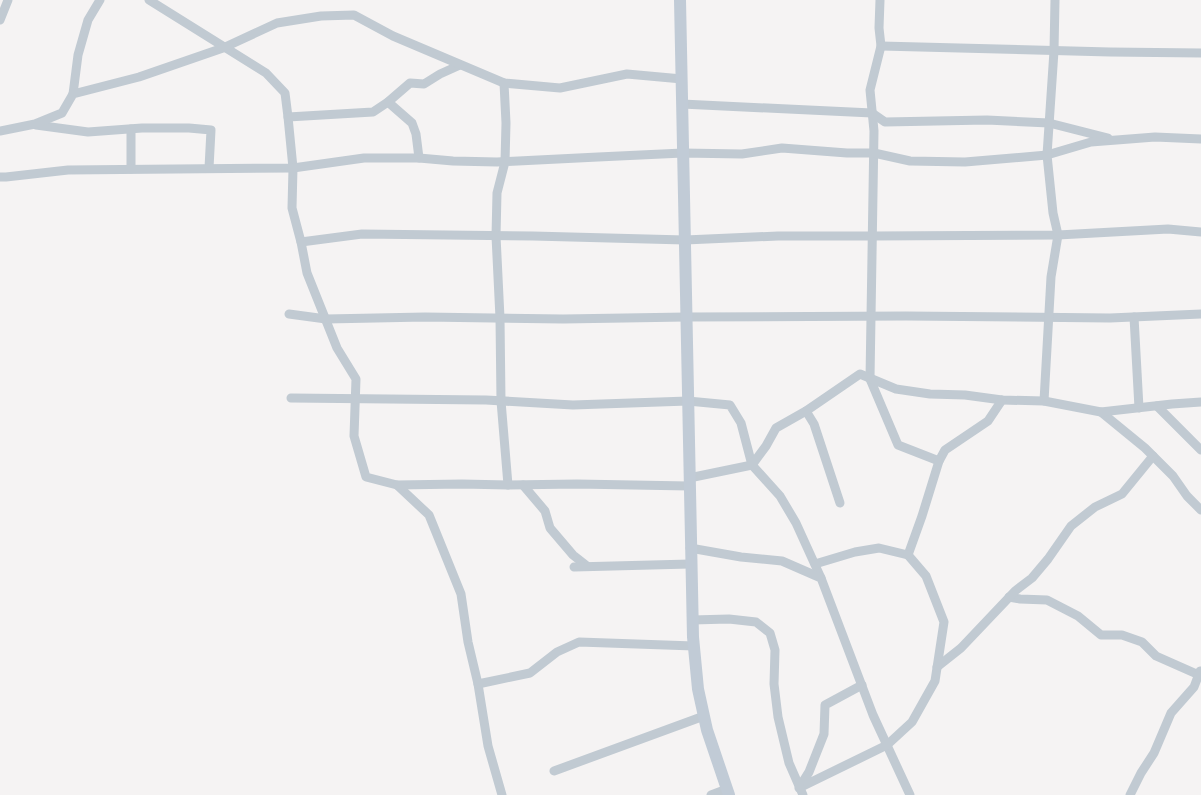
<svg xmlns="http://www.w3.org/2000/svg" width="1201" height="795" font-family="Poppins,sans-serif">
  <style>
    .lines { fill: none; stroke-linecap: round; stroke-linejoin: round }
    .minor { stroke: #c1cad2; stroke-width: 9 }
    .secondary { stroke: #c1cbd6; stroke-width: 12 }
  </style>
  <rect width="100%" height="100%" fill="#f5f3f3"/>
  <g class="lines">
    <g class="minor">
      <polyline points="149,0 266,73 285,93 288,117 293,168 292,208 301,242 307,273 337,348 356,379 354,436 366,477 397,485 429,515 461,594 468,642 478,684 488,746 502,795"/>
      <polyline points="880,0 879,28 881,46 870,90 874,131 870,379 898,445 939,461"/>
      <polyline points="0,20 8,0"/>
      <polyline points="881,46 1110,52 1201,53"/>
      <polyline points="504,83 506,123 505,162 497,193 496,236 500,318 501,401 508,485"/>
      <polyline points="73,94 78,55 88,20 100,0"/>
      <polyline points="388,102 412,123 416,134 419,158"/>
      <polyline points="682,104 872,113 885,122 987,120 1049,123 1108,138"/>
      <polyline points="288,117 373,112 388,102 410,83 424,84 440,74 460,65"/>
      <polyline points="36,125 88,132 142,128 189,128 211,130 209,168"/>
      <polyline points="131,129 131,169"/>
      <polyline points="0,131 35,124 62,113 73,94 139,77 223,48 277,23 321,16 354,15 393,36 504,83 560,88 627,74 682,79"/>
      <polyline points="0,177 6,177 68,170 293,168 364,158 419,158 453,161 497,162 598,157 683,153 742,154 782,148 847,153 874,153 910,161 965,162 1047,155 1091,142 1155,137 1201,139"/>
      <polyline points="301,242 362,234 533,236 685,240 778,236 872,236 1058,235 1168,229 1201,232"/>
      <polyline points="289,314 326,319 425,317 563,319 686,317 906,316 1110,318 1201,314"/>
      <polyline points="1134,317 1139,408"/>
      <polyline points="291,398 486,400 573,405 688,401 730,405 741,423 752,465 780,496 796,523 821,578"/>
      <polyline points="1044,401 1051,277 1058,235 1053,213 1047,155 1054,51 1055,0"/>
      <polyline points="1157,406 1201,450"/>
      <polyline points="806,411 814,424 840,503"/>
      <polyline points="1101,412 1145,448 1173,476 1187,496 1201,510"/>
      <polyline points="689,478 752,465 766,446 776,428 806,411 860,374 896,389 930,394 965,395 1002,400 1044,401 1101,412 1172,404 1201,402"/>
      <polyline points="397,485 462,484 508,485 577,484 689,486"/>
      <polyline points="523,485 545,511 550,528 573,555 587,566"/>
      <polyline points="690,548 741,557 782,561 821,578 873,715 910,795"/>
      <polyline points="908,555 922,516 939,461 945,450 988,421 1002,400"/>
      <polyline points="815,564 855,552 879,548 908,555 926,576 944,622 935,681 912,722 887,745 799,788 809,772 824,734 825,705 862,685"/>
      <polyline points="574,567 690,564"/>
      <polyline points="1009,597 1020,599 1047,600 1078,616 1101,635 1122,635 1142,642 1156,656 1199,675"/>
      <polyline points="692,620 729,619 756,622 770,633 775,650 774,684 778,717 789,763 803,795"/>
      <polyline points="937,667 961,648 1015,591 1032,578 1048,559 1071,526 1095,507 1122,494 1153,456"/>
      <polyline points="478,684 530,673 557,652 579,642 694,646"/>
      <polyline points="554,771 704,716"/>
      <polyline points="711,795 727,789"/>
      <polyline points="1130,795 1141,773 1154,753 1171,713 1194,687 1200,671"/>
    </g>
    <polyline class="secondary" points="680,0 693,637 698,689 707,730 729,795"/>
  </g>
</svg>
